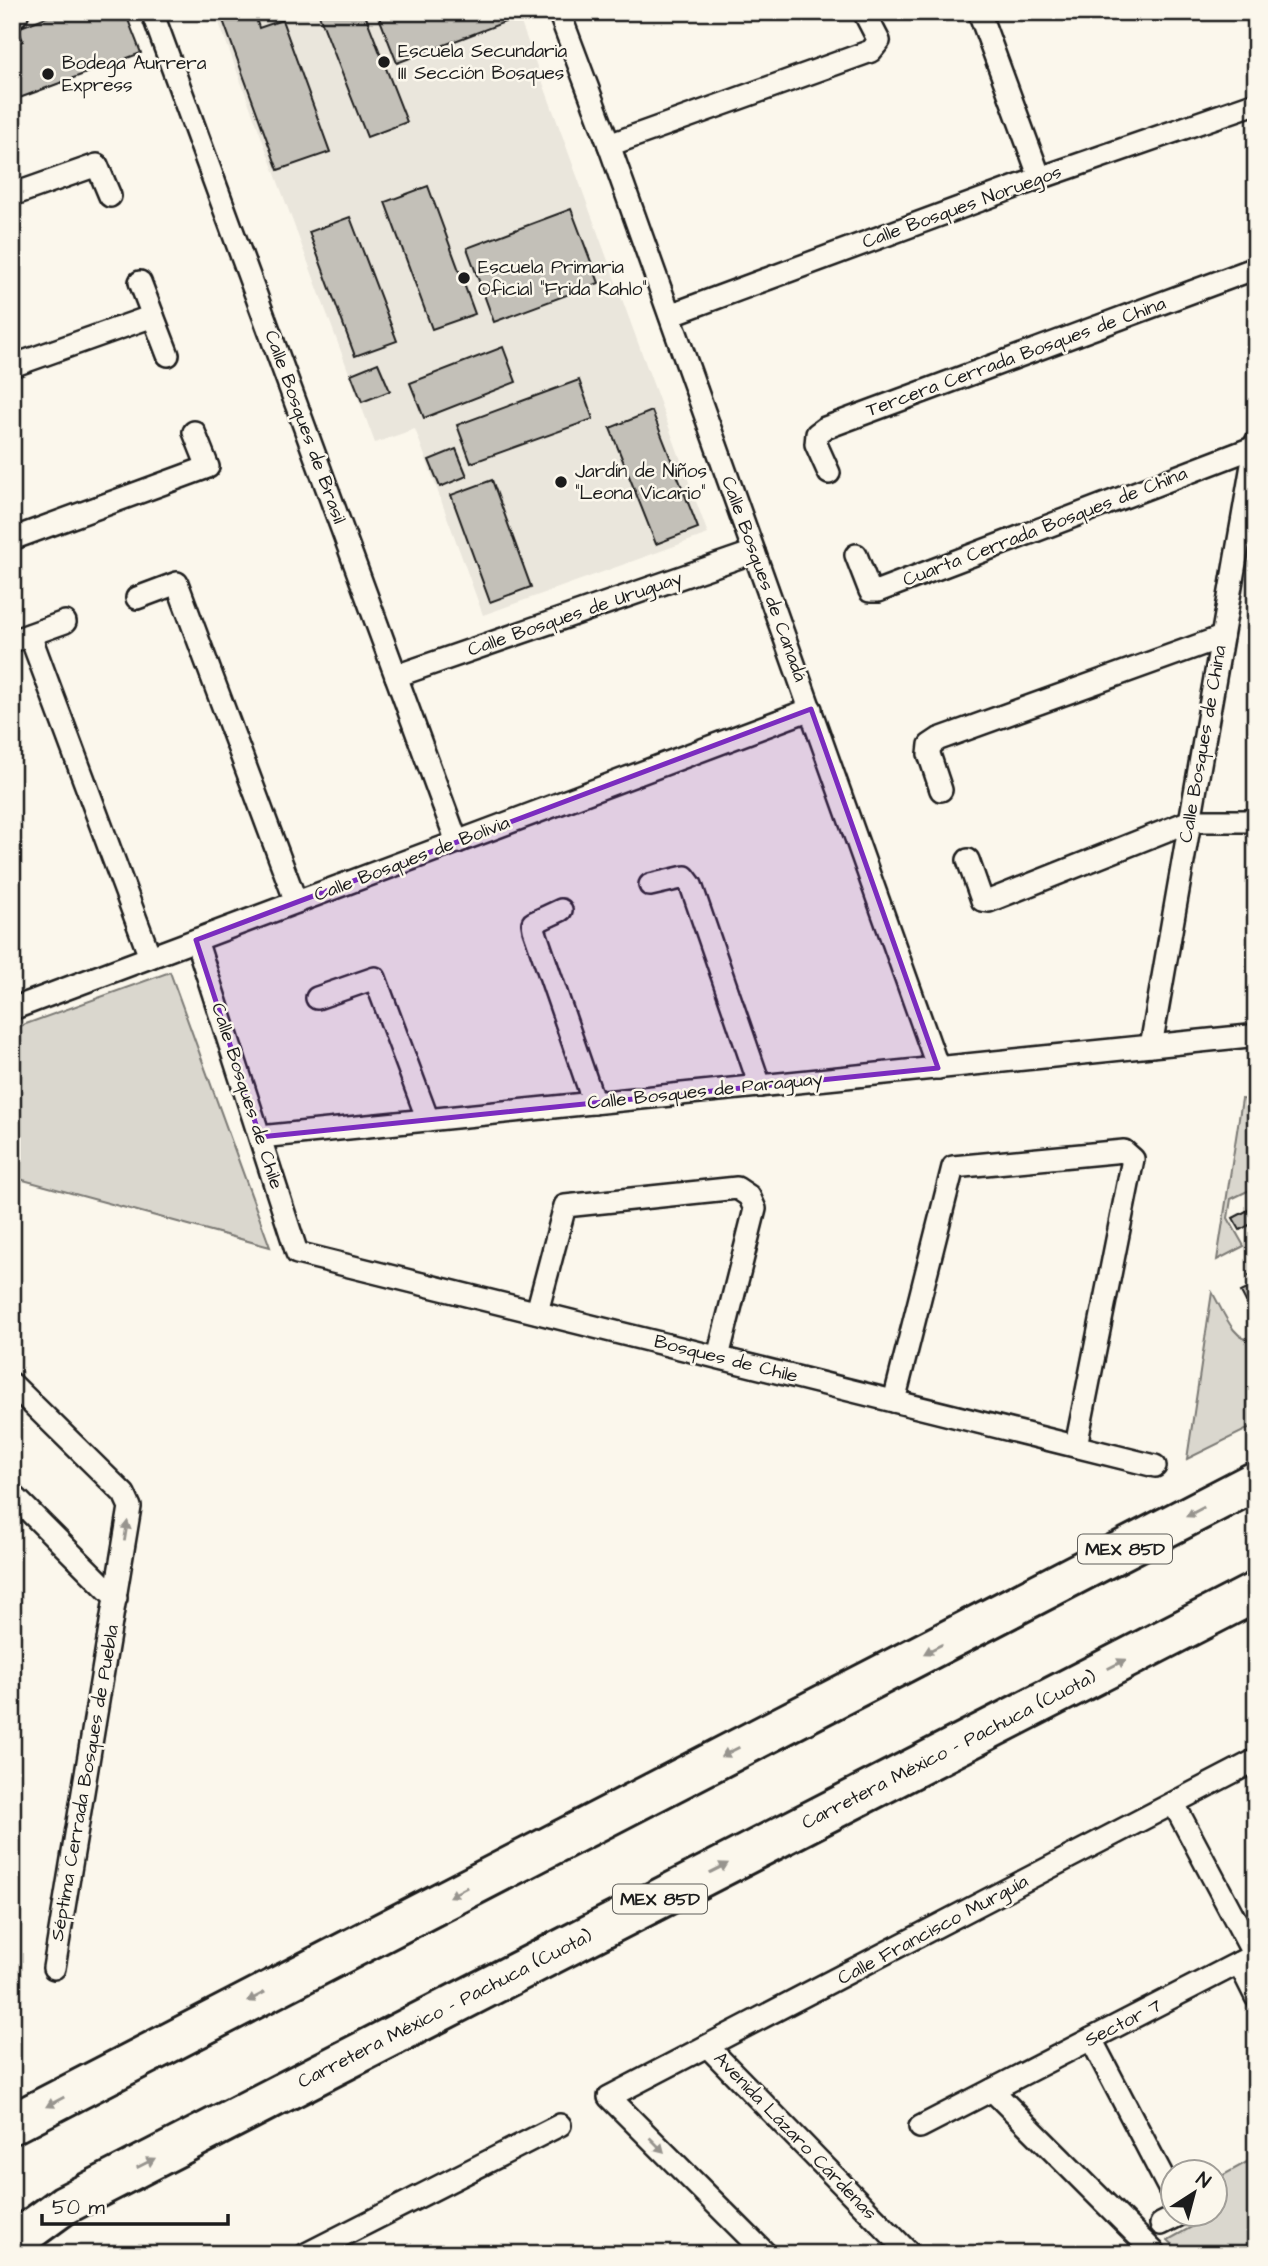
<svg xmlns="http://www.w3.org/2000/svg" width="1268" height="2266" font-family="'Architects Daughter',sans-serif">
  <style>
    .built { fill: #eae6dc }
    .green { fill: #dad7ce; stroke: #7b7a75; stroke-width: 2 }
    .building { fill: #c3c0b8; stroke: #1c1c1c; stroke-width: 2 }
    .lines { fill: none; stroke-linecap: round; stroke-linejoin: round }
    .street-casing { stroke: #1c1c1c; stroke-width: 26 }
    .secondary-casing { stroke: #1c1c1c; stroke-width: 35 }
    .highway-casing { stroke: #1c1c1c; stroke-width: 44 }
    .street { stroke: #fbf7ec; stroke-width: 21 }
    .secondary { stroke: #fbf7ec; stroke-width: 30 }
    .highway { stroke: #fbf7ec; stroke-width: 38 }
    .oneway { fill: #97948e }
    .marked { fill: #7b2cbf; fill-opacity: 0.2; stroke: #7b2cbf; stroke-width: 5; stroke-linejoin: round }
    .poi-dot { fill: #1c1c1c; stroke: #fbf7ec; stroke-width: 2.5 }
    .labels { text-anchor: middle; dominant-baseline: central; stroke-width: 5; stroke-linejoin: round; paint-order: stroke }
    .shield { fill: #fbf7ec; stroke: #5f5e5a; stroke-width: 2 }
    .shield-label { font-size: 18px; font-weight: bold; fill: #1c1c1c }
    .poi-label { font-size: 19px; fill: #1c1c1c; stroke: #fbf7ec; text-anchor: start }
    .street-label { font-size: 19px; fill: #1c1c1c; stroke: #fbf7ec }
  </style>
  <rect width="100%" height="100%" fill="#fbf7ec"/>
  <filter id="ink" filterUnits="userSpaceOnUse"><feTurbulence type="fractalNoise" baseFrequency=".0143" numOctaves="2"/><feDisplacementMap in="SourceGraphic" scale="14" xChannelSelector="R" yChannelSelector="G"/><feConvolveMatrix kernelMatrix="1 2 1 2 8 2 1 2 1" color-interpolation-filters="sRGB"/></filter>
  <g filter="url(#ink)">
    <polygon class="built" points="215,12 517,12 708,534 483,615 415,429 375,443"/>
    <g class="green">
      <polygon points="170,972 270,1247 12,1177 12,1029"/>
      <polygon points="1242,1099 1256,1101 1256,1187 1231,1199 1228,1218 1244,1246 1217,1260"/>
      <path d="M1212,1292C1222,1308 1233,1343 1256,1341V1425L1187,1459Z"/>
      <polygon points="1256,2157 1256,2254 1183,2254 1168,2240 1208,2218 1206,2214 1216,2214 1216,2179"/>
    </g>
    <g class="building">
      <polygon points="59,12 125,12 141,53 14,100 12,45 23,41 18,28"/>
      <polygon points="220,12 254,12 259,28 282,20 330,152 278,170"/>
      <polygon points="318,12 364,12 407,122 367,137"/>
      <polygon points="377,12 502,12 505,22 397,63"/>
      <polygon points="428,186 475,314 432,329 385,202"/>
      <polygon points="571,209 599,283 494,322 467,248"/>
      <polygon points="350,217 397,341 355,356 309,232"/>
      <polygon points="503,347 516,382 424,418 410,383"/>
      <polygon points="378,363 390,391 362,402 351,374"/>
      <polygon points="579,380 593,419 471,463 457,425"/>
      <polygon points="652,411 698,528 656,544 610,428"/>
      <polygon points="456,449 467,476 440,487 429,460"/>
      <polygon points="492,480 531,587 490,602 451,495"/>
      <polygon points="1256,1206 1256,1237 1249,1225 1240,1230 1233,1218"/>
      <polygon points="1256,1272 1256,1321 1241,1292 1254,1286 1249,1275"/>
    </g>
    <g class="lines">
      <defs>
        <g id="street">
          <polyline points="152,12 457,842"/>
          <polyline points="559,12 609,145 938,1068"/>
          <polyline points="979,12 1040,178"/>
          <polyline points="609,145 871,51 879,41 864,12"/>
          <polyline points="12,195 97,165 110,196"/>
          <polyline points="140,282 168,355"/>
          <polyline points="670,315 1040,178 1256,103"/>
          <polyline points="12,366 153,316"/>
          <polyline points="829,473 816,444 817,434 825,428 1256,268"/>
          <polyline points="12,539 208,467 194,432"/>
          <polyline points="856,555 870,591 878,591 1255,447"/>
          <polyline points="137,598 177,583 296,902"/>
          <polyline points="30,635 150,957"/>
          <polyline points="12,641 65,622"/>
          <polyline points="396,676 754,552"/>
          <polyline points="941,790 929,754 930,745 939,739 1222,637"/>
          <polyline points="968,860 982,900 989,901 1190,821 1256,821"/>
          <polyline points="650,885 685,877 691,885 760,1086"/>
          <polyline points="561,910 533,923 534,929 594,1103"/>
          <polyline points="196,940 297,1253 1155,1466"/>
          <polyline points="317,998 375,978 428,1120"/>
          <polyline points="12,1009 811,709"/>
          <polyline points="1151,1046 1256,442"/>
          <polyline points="260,1137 1249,1036"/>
          <polyline points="537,1312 565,1206 737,1188 749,1196 755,1209 718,1357"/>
          <polyline points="12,1384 124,1494 130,1507 54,1968"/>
          <polyline points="894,1401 953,1167 1124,1151 1133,1159 1076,1446"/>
          <polyline points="12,1494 116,1598"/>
          <polyline points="1174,1804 1254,1955"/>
          <polyline points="1239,1963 1256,1997"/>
          <polyline points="1091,2039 1174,2198"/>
          <polyline points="709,2048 910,2254"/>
          <polyline points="992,2090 1156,2254"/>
          <polyline points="920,2127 1256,1954"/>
          <polyline points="1161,2224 1181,2214"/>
          <polyline points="306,2254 560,2125"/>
          <polyline points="766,2254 609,2097 1256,1760"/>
        </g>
        <polyline id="secondary" points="12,12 13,12"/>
        <g id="highway">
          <polyline points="12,2124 1256,1481"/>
          <polyline points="12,2243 64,2205 1256,1592"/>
        </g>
      </defs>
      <use href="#street" class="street-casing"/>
      <use href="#secondary" class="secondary-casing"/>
      <use href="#highway" class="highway-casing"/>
      <use href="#street" class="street"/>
      <use href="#secondary" class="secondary"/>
      <use href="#highway" class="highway"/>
    </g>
    <defs><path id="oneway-solid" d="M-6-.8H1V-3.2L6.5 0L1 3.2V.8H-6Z" transform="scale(1.75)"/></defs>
    <g class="oneway">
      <use href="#oneway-solid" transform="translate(1195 1512) rotate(152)"/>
      <use href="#oneway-solid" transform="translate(126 1531) rotate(-81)"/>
      <use href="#oneway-solid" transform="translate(933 1649) rotate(153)"/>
      <use href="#oneway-solid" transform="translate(1117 1664) rotate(-27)"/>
      <use href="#oneway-solid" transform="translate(730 1752) rotate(153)"/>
      <use href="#oneway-solid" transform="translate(719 1868) rotate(-27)"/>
      <use href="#oneway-solid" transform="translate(458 1892) rotate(152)"/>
      <use href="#oneway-solid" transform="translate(256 1997) rotate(152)"/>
      <use href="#oneway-solid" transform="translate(55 2102) rotate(152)"/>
      <use href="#oneway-solid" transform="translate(657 2145) rotate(45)"/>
      <use href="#oneway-solid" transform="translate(146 2163) rotate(-27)"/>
    </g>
  </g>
  <path class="marked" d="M811,709L938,1068L260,1137L196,940Z"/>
  <g class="poi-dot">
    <circle cx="384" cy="62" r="7"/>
    <circle cx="48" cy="74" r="7"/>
    <circle cx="464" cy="278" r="7"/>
    <circle cx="561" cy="482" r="7"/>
  </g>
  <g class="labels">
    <g class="shield">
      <rect x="1078" y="1534.5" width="94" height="29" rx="5"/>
      <rect x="613" y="1884.5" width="94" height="29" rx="5"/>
    </g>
    <g class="shield-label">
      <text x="1125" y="1549">MEX 85D</text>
      <text x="660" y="1899">MEX 85D</text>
    </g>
    <g class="poi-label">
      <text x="398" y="51">Escuela Secundaria<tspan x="398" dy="22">III Sección Bosques</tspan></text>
      <text x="62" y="63">Bodega Aurrera<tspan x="62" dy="22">Express</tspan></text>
      <text x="478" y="267">Escuela Primaria<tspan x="478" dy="22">Oficial "Frida Kahlo"</tspan></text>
      <text x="575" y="471">Jardín de Niños<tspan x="575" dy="22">"Leona Vicario"</tspan></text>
    </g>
    <g class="street-label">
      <text transform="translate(962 207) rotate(-20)">Calle Bosques Noruegos</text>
      <text transform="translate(1016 357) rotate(-20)">Tercera Cerrada Bosques de China</text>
      <text transform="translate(305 427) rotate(70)">Calle Bosques de Brasil</text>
      <text transform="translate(1045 527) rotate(-21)">Cuarta Cerrada Bosques de China</text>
      <text transform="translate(764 579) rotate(70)">Calle Bosques de Canadá</text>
      <text transform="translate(575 614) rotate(-19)">Calle Bosques de Uruguay</text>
      <text transform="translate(1203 744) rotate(-80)">Calle Bosques de China</text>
      <text transform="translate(412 859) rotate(-21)">Calle Bosques de Bolivia</text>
      <text transform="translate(705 1091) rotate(-6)">Calle Bosques de Paraguay</text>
      <text transform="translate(247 1096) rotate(72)">Calle Bosques de Chile</text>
      <text transform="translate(726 1359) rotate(14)">Bosques de Chile</text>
      <text transform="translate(949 1750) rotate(-27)">Carretera México - Pachuca (Cuota)</text>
      <text transform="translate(85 1783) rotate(-80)">Séptima Cerrada Bosques de Puebla</text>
      <text transform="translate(933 1930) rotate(-28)">Calle Francisco Murguía</text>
      <text transform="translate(445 2009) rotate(-27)">Carretera México - Pachuca (Cuota)</text>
      <text transform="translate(1123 2023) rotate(-27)">Sector 7</text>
      <text transform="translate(795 2136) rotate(46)">Avenida Lázaro Cárdenas</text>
    </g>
  </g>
  <rect width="1268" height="2266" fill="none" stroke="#fbf7ec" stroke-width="42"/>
  <rect x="21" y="21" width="1226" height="2224" fill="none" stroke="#1c1c1c" stroke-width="2.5" filter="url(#ink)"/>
  <g transform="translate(1194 2193) rotate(36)"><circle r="33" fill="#fbf7ec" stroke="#a29f99" stroke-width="2"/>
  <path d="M0-5L12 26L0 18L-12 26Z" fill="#1c1c1c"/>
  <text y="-10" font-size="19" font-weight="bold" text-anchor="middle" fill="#1c1c1c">N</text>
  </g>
  <path d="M42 2214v10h186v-10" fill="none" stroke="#1c1c1c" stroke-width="3.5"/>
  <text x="52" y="2214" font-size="21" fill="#1c1c1c" stroke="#fbf7ec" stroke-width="5" paint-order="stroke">50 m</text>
</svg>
